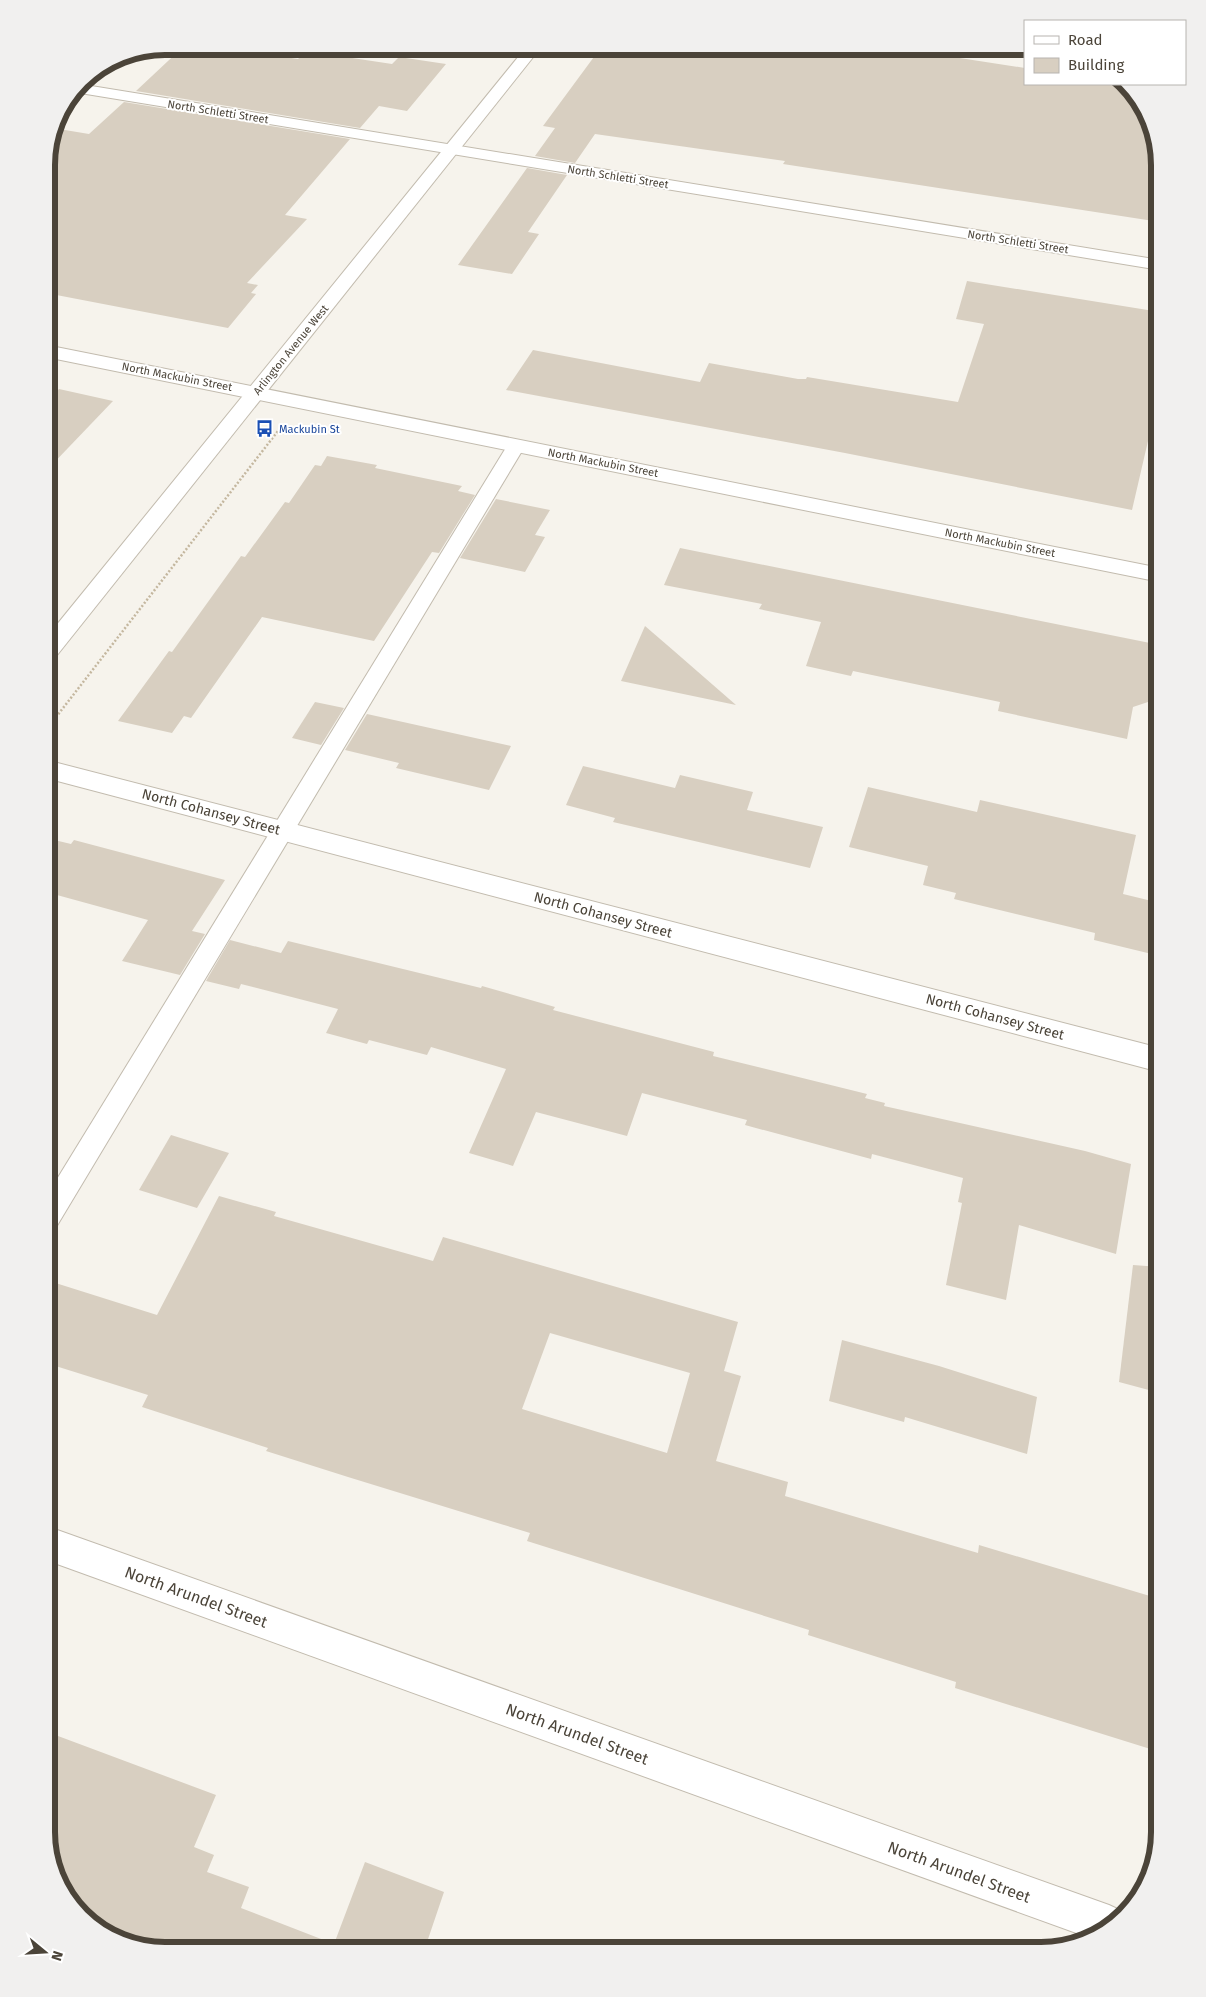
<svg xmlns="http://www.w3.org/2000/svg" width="1206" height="1997" font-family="'Fira Sans',sans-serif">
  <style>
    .building { fill: #d8cfc1; fill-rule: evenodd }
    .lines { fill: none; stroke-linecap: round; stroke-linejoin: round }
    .service-casing { stroke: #c2bbae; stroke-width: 2 }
    .minor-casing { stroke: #c2bbae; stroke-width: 2 }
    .tertiary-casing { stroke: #c2bbae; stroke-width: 2 }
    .path { stroke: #c4b79f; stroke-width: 2.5; stroke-dasharray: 2 2; stroke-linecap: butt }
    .service { fill: #fff; fill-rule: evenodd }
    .minor { fill: #fff; fill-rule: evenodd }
    .tertiary { fill: #fff; fill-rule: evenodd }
    .labels { text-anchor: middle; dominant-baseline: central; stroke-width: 4; stroke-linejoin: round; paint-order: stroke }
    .far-street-label { font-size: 11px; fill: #4b4439; stroke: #fff }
    .far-transit-label { font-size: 11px; fill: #164399; stroke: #fff; text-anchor: start }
    .street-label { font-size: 14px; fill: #4b4439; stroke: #fff }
    .near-street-label { font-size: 16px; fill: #4b4439; stroke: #fff }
    .rim { fill: none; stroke: #4b4439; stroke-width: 6 }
  </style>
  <rect width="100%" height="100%" fill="#f6f3ec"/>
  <g class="building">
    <polygon points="184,46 214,46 298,59 306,51 392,64 399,57 446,64 407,111 379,106 360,128 136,91"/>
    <polygon points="602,46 882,46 1025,68 1025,84 1123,84 1148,113 1160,165 1160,222 783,164 785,161 595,134 575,163 535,156 555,128 543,126"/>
    <polygon points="124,102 350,139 285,215 307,219 247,283 258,285 251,293 256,294 228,328 46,293 46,157 53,128 89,134"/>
    <polygon points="527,168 567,175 528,232 539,234 512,274 458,265"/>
    <polygon points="967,281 1160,312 1160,444 1148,441 1132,510 845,453 506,390 533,350 700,382 709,363 798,379 806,379 807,377 958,402 984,324 956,319"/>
    <polygon points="59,389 113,401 46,471 46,403"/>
    <polygon points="327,456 377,465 375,468 462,486 458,491 475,495 439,553 432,552 374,641 262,617 191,718 184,716 172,733 118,721 169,651 172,652 241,556 245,557 285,502 289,503 315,465 321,466"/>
    <polygon points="496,499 550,510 535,535 545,537 525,572 460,558"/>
    <polygon points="680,548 1160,645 1160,698 1133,707 1127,739 998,711 1000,702 853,671 851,676 806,666 821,622 759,609 762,604 664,585"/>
    <polygon points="645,626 674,651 736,705 621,681"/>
    <polygon points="315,702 344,708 321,745 292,738"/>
    <polygon points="367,714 511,746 489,790 396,768 399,763 345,750"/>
    <polygon points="583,766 675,788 680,775 753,792 747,810 823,827 810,868 613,822 615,818 566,805"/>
    <polygon points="868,787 977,812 980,800 1136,835 1123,894 1160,903 1160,956 1094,940 1095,933 954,899 956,893 923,885 928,866 849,847"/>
    <polygon points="46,838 71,844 74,840 225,880 192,931 205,934 180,975 122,961 148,920 46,892"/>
    <polygon points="230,940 281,953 288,941 481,988 482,986 555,1007 553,1010 714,1052 713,1056 867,1094 865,1098 885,1103 884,1106 1085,1151 1131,1164 1116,1254 1019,1225 1006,1300 946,1285 962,1203 958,1202 963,1178 872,1154 871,1159 745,1125 747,1120 642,1093 627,1136 536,1112 513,1166 469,1153 506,1069 431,1047 427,1055 369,1040 367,1044 326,1033 338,1009 241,984 239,989 206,981"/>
    <polygon points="171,1135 229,1153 197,1208 139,1190"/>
    <path d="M219,1196L276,1212L274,1216L433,1261L443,1237L738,1322L724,1371L741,1376L716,1461L788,1482L785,1496L978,1553L979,1545L1160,1599V1752L955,1688L956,1682L808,1635L809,1630L527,1541L530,1533L348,1477L266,1451L268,1448L142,1407L148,1395L46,1363V1280L157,1315ZM550,1333L690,1373L667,1453L522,1409Z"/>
    <polygon points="1133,1265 1160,1267 1160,1393 1119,1382"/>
    <polygon points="842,1340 939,1366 1037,1397 1027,1454 905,1417 904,1422 829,1401"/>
    <polygon points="58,1736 216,1795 194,1847 214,1855 207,1872 249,1887 241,1908 334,1944 365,1862 444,1892 424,1951 157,1951 99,1931 58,1884 46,1832 46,1762"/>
  </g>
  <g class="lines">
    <defs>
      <polygon id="service" points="516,441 522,442 525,446 55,1229 46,1232 46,1197 507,446 510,442"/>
      <g id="minor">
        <polygon points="79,84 1160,260 1160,270 74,92"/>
        <polygon points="46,345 1160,568 1160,582 46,357"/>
        <polygon points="46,760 1160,1048 1160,1072 46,778"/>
        <polygon points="46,1526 1109,1905 1124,1912 1093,1939 46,1560"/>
      </g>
      <polygon id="tertiary" points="527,46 542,46 54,659 46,662 46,638"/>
    </defs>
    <use href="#service" class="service-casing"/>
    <use href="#minor" class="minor-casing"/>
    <use href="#tertiary" class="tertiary-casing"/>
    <polyline class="path" points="46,730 278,431"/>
    <use href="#service" class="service"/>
    <use href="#minor" class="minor"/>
    <use href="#tertiary" class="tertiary"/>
  </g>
  <defs>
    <symbol id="bus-bare" viewBox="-9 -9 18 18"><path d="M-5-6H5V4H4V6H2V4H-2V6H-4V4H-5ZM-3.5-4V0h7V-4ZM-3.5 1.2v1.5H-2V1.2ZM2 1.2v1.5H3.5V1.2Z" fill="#1a4fb4" stroke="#fff" stroke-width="2.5" paint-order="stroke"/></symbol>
  </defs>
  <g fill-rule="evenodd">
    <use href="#bus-bare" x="252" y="416" width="25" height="25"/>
  </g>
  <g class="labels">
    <g class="far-street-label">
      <text transform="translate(218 112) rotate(9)">North Schletti Street</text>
      <text transform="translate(618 177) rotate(9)">North Schletti Street</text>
      <text transform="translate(1018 242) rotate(9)">North Schletti Street</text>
      <text transform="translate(291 350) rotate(-51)">Arlington Avenue West</text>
      <text transform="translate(177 377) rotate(11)">North Mackubin Street</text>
      <text transform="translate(603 463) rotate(11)">North Mackubin Street</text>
      <text transform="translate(1000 543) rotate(11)">North Mackubin Street</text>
    </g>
    <g class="far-transit-label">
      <text x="279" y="429">Mackubin St</text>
    </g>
    <g class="street-label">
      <text transform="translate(211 812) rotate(15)">North Cohansey Street</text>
      <text transform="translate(603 915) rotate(15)">North Cohansey Street</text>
      <text transform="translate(995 1017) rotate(15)">North Cohansey Street</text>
    </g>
    <g class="near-street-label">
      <text transform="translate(196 1597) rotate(20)">North Arundel Street</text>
      <text transform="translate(577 1734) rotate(20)">North Arundel Street</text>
      <text transform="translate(959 1872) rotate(20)">North Arundel Street</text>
    </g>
  </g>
  <path d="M0 0H1206V1997H0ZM165 55H1041A110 110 0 0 1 1151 165V1832A110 110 0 0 1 1041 1942H165A110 110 0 0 1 55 1832V165A110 110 0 0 1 165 55Z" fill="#f1f0ef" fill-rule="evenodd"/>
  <path class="rim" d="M165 55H1041A110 110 0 0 1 1151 165V1832A110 110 0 0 1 1041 1942H165A110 110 0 0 1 55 1832V165A110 110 0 0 1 165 55Z"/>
  <rect x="1024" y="20" width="162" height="65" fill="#ffffff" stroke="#b7b4b0"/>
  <rect x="1034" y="36" width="25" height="8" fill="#ffffff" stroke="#b7b4b0"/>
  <text x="1068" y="45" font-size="15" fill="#4b4439">Road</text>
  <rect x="1034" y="58" width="25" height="15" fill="#d8cfc1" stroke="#b7b4b0"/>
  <text x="1068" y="70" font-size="15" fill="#4b4439">Building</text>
  <g transform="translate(45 1952) rotate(108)" stroke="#ffffff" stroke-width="4" paint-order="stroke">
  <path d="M0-4L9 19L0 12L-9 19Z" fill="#4b4439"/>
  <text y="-8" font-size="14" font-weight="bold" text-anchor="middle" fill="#4b4439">N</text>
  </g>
</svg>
